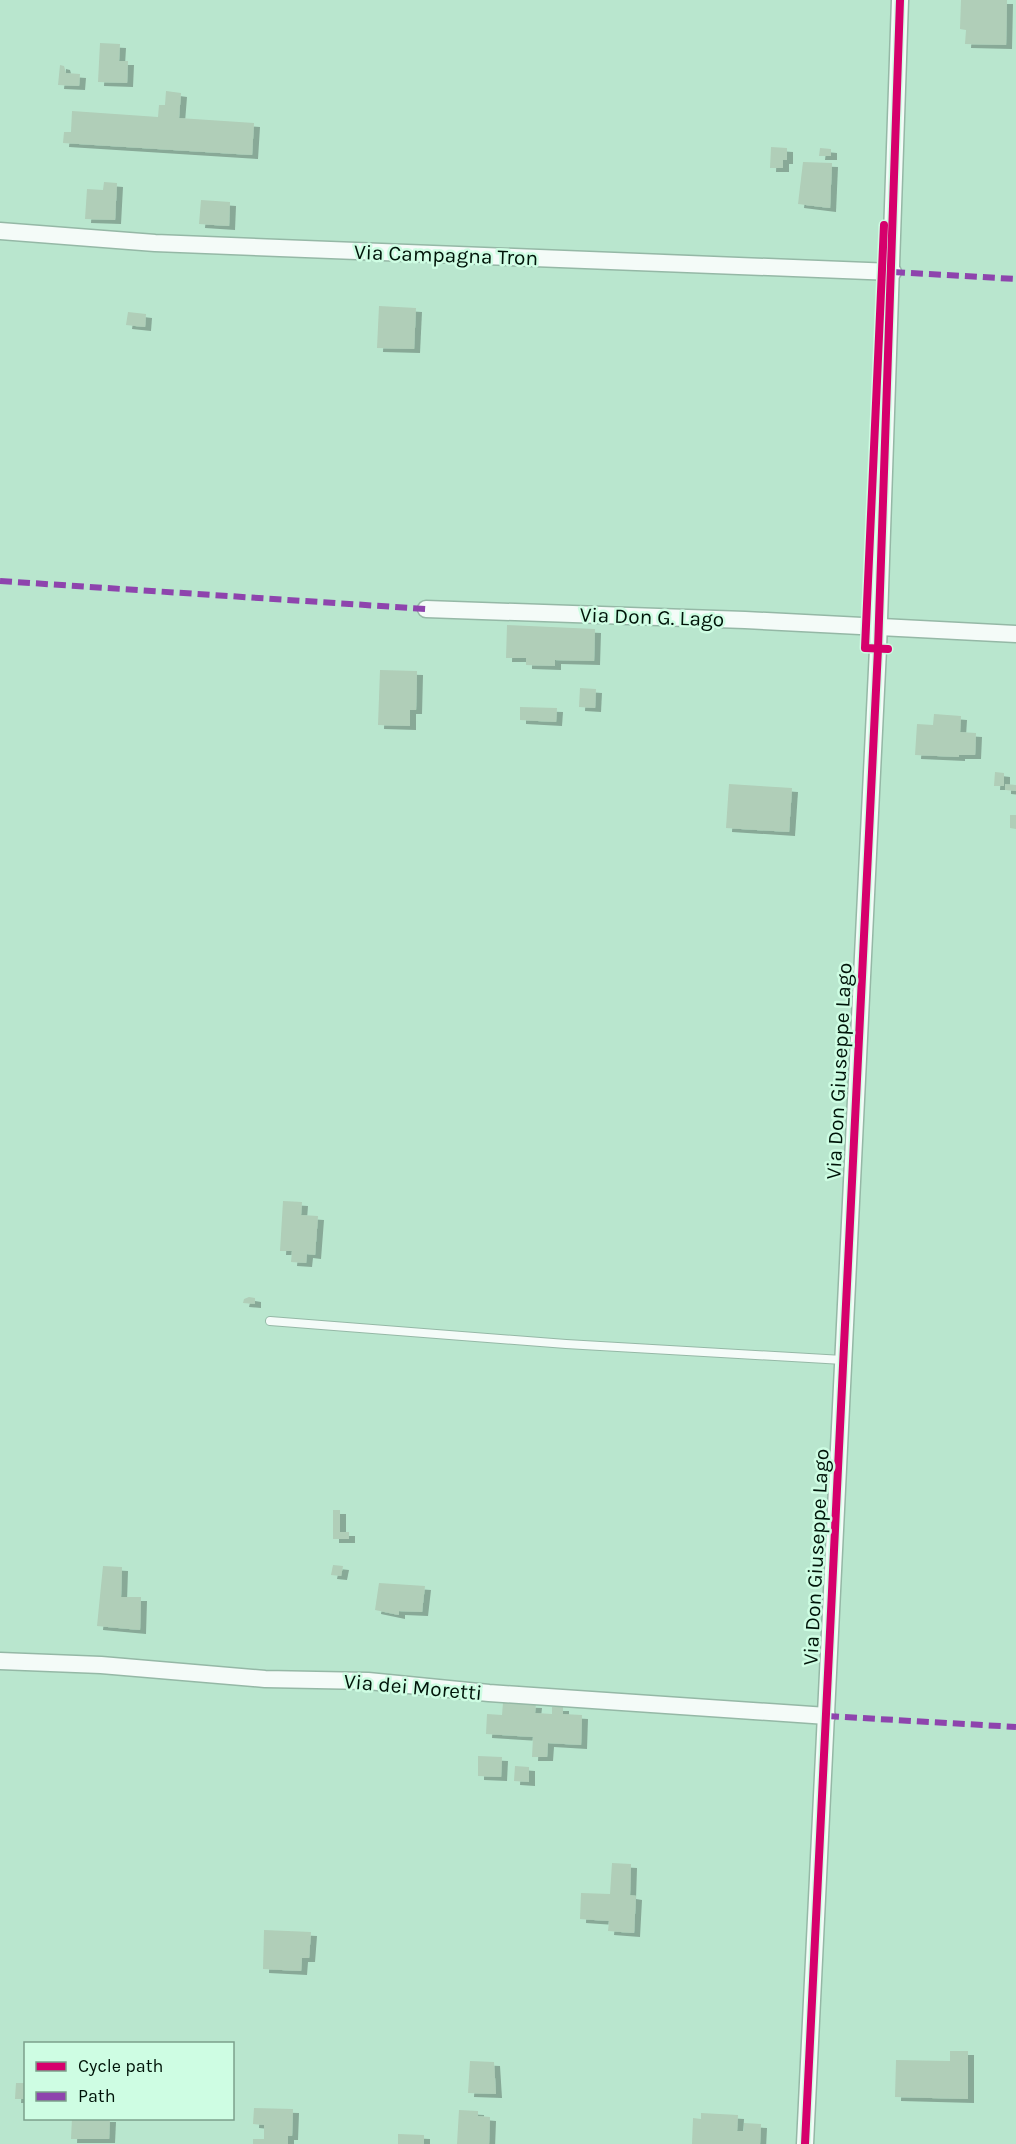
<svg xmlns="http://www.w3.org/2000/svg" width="1016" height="2144" font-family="Karla,sans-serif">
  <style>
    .building { fill: #b0ceb8; filter: url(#shadow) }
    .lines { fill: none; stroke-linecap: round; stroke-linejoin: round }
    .lane-casing { stroke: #95b8a6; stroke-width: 10 }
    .street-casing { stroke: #95b8a6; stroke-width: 19 }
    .lane { stroke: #f4fbf8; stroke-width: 8 }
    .street { stroke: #f4fbf8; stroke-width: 16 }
    .quiet { stroke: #8e44ad; stroke-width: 6; stroke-dasharray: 12 6; stroke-linecap: butt }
    .cycleway-casing { stroke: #cefde3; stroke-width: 11 }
    .cycleway { stroke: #d6006c; stroke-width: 8 }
    .labels { text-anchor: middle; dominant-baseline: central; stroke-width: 5; stroke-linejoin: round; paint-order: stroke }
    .street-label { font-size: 21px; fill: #001409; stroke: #cefde3 }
  </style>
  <defs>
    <filter id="shadow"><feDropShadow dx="6" dy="4" stdDeviation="0" flood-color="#0004"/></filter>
  </defs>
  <rect width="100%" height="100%" fill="#b9e6ce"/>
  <g class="building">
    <polygon points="961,0 1007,0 1006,45 965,44 966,30 960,29"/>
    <polygon points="100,43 120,44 119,61 128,61 127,83 98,82"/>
    <polygon points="60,65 64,66 66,73 80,74 79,86 58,85"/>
    <polygon points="166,91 181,93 179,118 254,123 252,155 63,143 64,132 71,132 72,111 158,117 159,105 165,105"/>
    <polygon points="771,147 787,148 787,160 783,160 783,168 770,168"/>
    <polygon points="820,148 831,149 831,156 819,156"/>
    <polygon points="803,162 832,163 830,208 798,204"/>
    <polygon points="104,182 117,183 115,220 85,219 87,189 103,190"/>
    <polygon points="201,200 230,202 229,226 199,224"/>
    <polygon points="379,306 416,308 414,349 377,348"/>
    <polygon points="128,312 146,314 145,327 126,325"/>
    <polygon points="507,625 595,629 594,661 555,660 555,666 526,665 526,658 506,658"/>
    <polygon points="380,670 417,671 416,710 410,710 410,726 378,725"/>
    <polygon points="580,688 596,689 595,708 579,707"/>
    <polygon points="520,707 557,708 556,722 520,720"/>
    <polygon points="934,714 961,716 960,732 976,733 975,755 959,755 959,757 915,755 917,724 933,725"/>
    <polygon points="995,772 1004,773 1004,786 994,786"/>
    <polygon points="729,784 792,788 789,832 726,828"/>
    <polygon points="1005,784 1016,785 1016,791 1005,790"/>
    <polygon points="1010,815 1016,815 1016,829 1010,828"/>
    <polygon points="283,1201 302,1202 301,1215 318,1216 315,1255 307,1254 306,1263 291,1262 292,1251 280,1251"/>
    <polygon points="249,1297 255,1298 255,1304 243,1303 244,1299"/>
    <polygon points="333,1510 340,1510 340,1532 349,1532 349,1539 333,1539"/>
    <polygon points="333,1565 343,1566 341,1576 331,1575"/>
    <polygon points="103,1566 122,1567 121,1597 141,1597 140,1630 97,1626"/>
    <polygon points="379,1583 425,1586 422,1612 399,1611 399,1615 375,1610"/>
    <polygon points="503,1703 536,1704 535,1713 552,1714 552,1707 563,1707 563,1714 582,1715 581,1745 548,1743 547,1757 532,1757 533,1737 486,1734 487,1714 502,1715"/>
    <polygon points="478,1756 502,1757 501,1777 478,1776"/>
    <polygon points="515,1766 529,1767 529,1782 514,1781"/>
    <polygon points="612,1863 631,1864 630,1895 636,1896 634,1933 608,1931 609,1921 580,1919 581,1893 610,1894"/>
    <polygon points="264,1930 311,1932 309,1958 302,1958 301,1971 263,1969"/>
    <polygon points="950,2051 968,2051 968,2099 895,2097 896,2060 950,2061"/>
    <polygon points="470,2061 494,2062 496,2094 468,2093"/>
    <polygon points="16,2083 26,2083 26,2099 15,2099"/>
    <polygon points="254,2108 293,2109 292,2136 288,2136 288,2144 253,2144 253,2139 264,2139 264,2125 253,2124"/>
    <polygon points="459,2110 478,2111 478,2116 490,2117 489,2144 457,2144"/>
    <polygon points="701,2113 738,2115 737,2131 744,2131 744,2123 761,2124 760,2144 692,2144 693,2118 701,2119"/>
    <polygon points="72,2118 110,2118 109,2139 71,2139"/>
    <polygon points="398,2134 424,2135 424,2144 398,2144"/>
  </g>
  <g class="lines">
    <defs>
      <polyline id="lane" points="270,1321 566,1344 843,1360"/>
      <g id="street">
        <polyline points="0,231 155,243 893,272"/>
        <polyline points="426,609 745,620 1016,634"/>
        <polyline points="0,1661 101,1665 265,1679 368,1681 489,1693 827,1716"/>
        <polyline points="805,2144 878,649 900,0"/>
      </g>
    </defs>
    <use href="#lane" class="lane-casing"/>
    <use href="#street" class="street-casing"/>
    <use href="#lane" class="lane"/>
    <use href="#street" class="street"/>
    <g class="quiet">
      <polyline points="893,272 1016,279"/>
      <polyline points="0,581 426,609"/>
      <polyline points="827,1716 1016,1727"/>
    </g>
    <defs>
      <g id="cycleway">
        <polyline points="884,225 865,648 888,649"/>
        <polyline points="805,2144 878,649 900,0"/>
      </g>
    </defs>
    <use href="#cycleway" class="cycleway-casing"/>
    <use href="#cycleway" class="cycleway"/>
  </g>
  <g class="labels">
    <g class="street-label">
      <text transform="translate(446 255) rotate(2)">Via Campagna Tron</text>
      <text transform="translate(652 617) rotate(2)">Via Don G. Lago</text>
      <text transform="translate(839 1071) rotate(-87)">Via Don Giuseppe Lago</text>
      <text transform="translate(816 1557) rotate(-87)">Via Don Giuseppe Lago</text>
      <text transform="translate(413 1687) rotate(5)">Via dei Moretti</text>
    </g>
  </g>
  <rect x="24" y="2042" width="210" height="78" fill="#cefde3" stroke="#7ca08c" stroke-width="1.5"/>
  <rect x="36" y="2062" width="30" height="9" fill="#d6006c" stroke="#7ca08c" stroke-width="1.5"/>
  <text x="78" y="2072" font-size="18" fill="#001409">Cycle path</text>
  <rect x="36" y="2092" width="30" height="9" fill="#8e44ad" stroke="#7ca08c" stroke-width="1.5"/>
  <text x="78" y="2102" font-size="18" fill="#001409">Path</text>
</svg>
